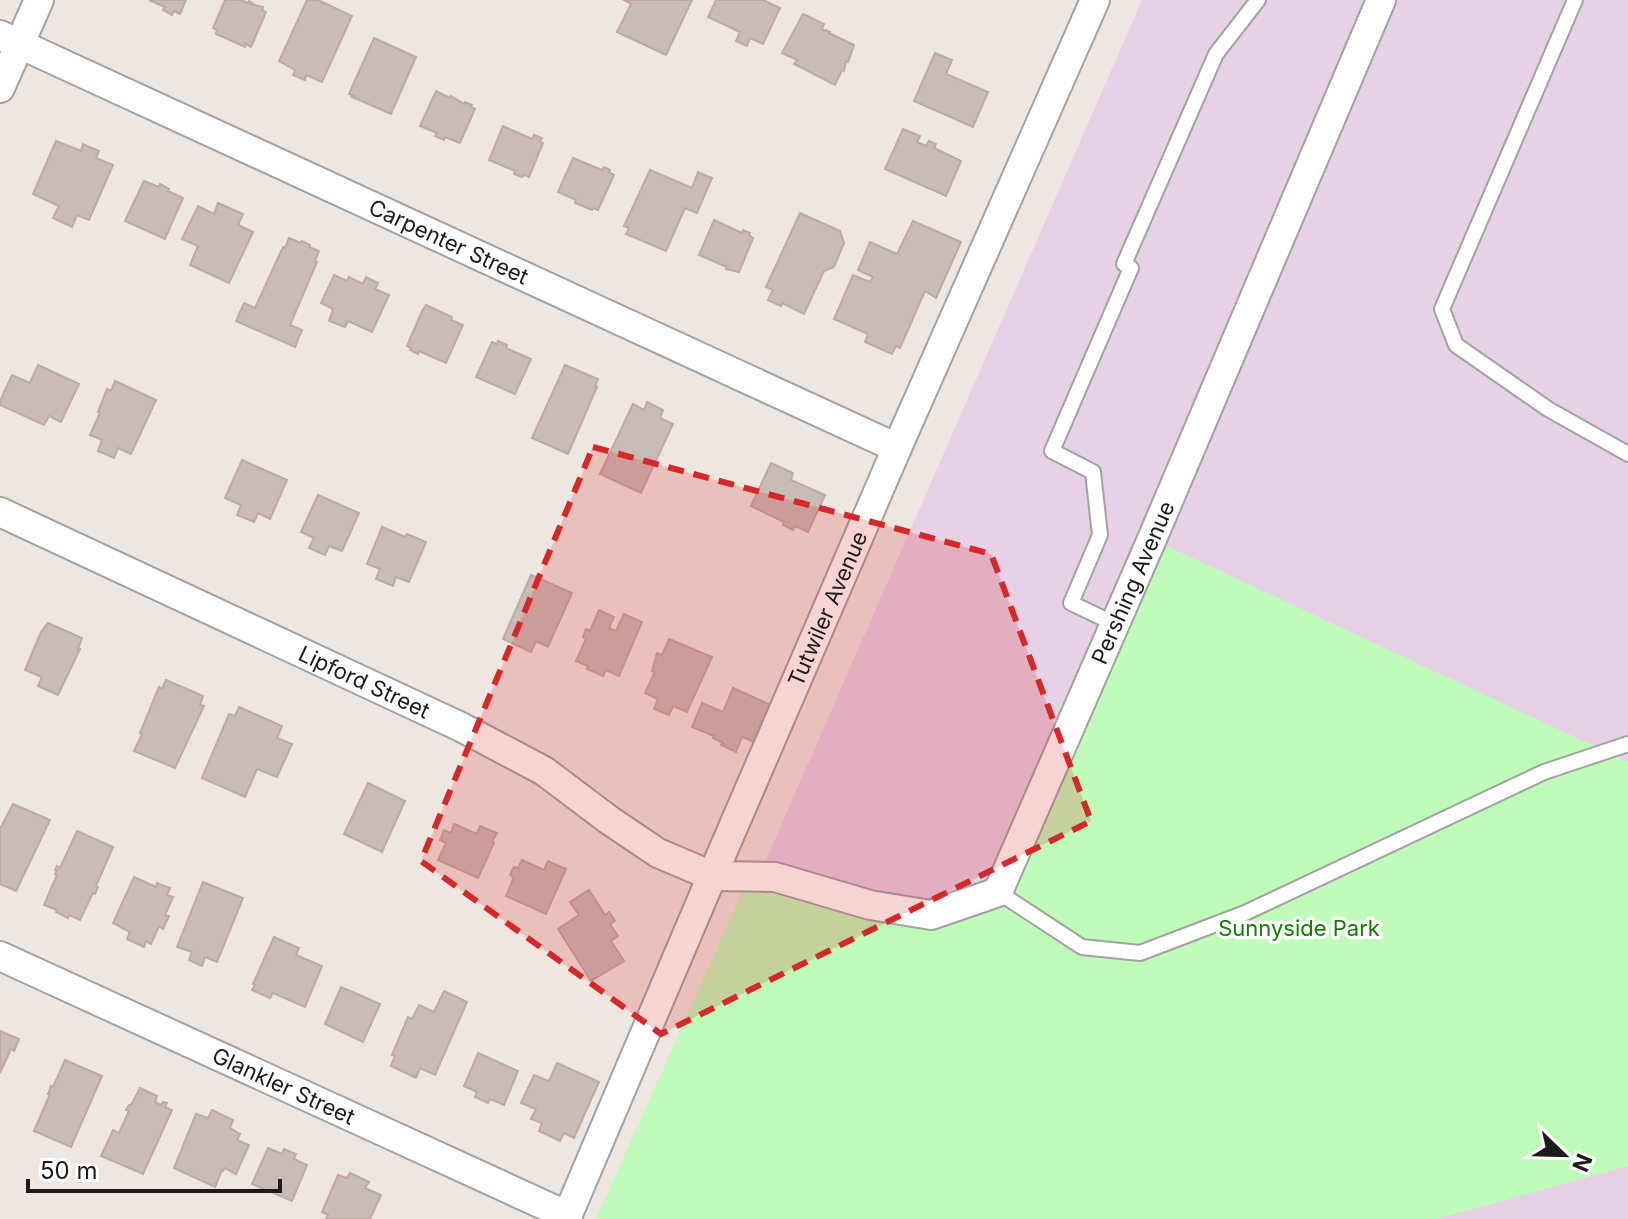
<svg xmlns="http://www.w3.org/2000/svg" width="1628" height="1219" font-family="Inter,sans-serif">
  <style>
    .industrial { fill: #e7d1e7 }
    .park { fill: #c0fcb9 }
    .building { fill: #c9bbb6; stroke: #c0a9a2; stroke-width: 2 }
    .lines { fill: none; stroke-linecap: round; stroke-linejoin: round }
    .lane-casing { stroke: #a2a2a2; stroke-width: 18 }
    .street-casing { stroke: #a2a2a2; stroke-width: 32 }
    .lane { stroke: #fff; stroke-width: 14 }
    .street { stroke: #fff; stroke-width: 28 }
    .marked { fill: #d62828; fill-opacity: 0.2; stroke: #d62828; stroke-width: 6; stroke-dasharray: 16 10; stroke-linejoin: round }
    .labels { text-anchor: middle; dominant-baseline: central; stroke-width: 7; stroke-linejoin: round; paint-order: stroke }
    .street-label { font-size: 22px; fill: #1b1b1b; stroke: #fff }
    .park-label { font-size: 22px; fill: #137d05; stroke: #fff }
  </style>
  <rect width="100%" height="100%" fill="#eee6e0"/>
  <polygon class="industrial" points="1142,0 1628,0 1628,1219 609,1219"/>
  <polygon class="park" points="1152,539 1628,762 1628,1166 1436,1219 596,1219 749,877 931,915 998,892"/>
  <g class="building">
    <polygon points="149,0 186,0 180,14 174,11 172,15 163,10 165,7"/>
    <polygon points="225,0 241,0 248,3 249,1 252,3 251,4 263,7 262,10 266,12 251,47 246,44 245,47 216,34 217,30 213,28"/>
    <polygon points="307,0 318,0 352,16 322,82 306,75 305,80 293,75 295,70 279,61"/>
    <polygon points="624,0 692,0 666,55 617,32 631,4"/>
    <polygon points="716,0 763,0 780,8 763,44 750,38 747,46 736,41 740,32 708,17"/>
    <polygon points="803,14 824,24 822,29 825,31 826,30 830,32 829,33 854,45 848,62 846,61 844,71 842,70 835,85 794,64 797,60 782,53"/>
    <polygon points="374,38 416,57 391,114 352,97 354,96 349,94"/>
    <polygon points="935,53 952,60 946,74 988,92 973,127 914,101"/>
    <polygon points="436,91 450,98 451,96 464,104 465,102 472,105 471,107 475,109 460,143 445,137 444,140 435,136 437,133 420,126"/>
    <polygon points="503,126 532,139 534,135 542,138 540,142 543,143 529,177 524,175 522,177 514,174 515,171 489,160"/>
    <polygon points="903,129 920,136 917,142 926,146 929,141 936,144 934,148 961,161 946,196 885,169"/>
    <polygon points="56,141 81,151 83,144 99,151 96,158 113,165 89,220 77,215 72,227 53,218 59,206 33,194"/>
    <polygon points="573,158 602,170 604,167 610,170 609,172 614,175 598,210 593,208 592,210 575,203 576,200 558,192"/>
    <polygon points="650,170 692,188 698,172 712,178 697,213 685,208 666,251 626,234 629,228 624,226"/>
    <polygon points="144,181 159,187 160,184 169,189 168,191 183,198 165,239 125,221"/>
    <polygon points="218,203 243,214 238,225 253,232 229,283 190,265 198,246 182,239 198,206 214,214"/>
    <polygon points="800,213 840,231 844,243 834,267 824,271 804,314 782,303 781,306 768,300 773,290 766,287"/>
    <polygon points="714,220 742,233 743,230 750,233 749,235 753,238 739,272 726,269 727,267 699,255"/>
    <polygon points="913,221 961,242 936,298 925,291 900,348 896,346 892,354 865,342 868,334 834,319 853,275 870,282 873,277 858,270 870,242 897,254"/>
    <polygon points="289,238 301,243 302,241 310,245 309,247 319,251 315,261 317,262 290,325 302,330 295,347 236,321 244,303 255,308 283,247 285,248"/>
    <polygon points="334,275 347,281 349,277 363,284 366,277 378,283 375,289 389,295 372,332 348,321 345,327 329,321 333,309 321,303"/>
    <polygon points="426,305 452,317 451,320 463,325 446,363 419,351 418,354 410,350 411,348 407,346 422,311"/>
    <polygon points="498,341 507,345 506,348 531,359 515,394 476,377 492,342 497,344"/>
    <polygon points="38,365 79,384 61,422 49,416 44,425 0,405 0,401 12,375 30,383"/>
    <polygon points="565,365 598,379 595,386 597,387 568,454 532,438"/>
    <polygon points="115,381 156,400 131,454 118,448 114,458 98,451 102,440 90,435 100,413 98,412 107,389 111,391"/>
    <polygon points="647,402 663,410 660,418 673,424 641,493 600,474 633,404 644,410"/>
    <polygon points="242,460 287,480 270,519 258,513 254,522 237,515 241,505 225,498"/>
    <polygon points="771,463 793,473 791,480 825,495 808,532 795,526 793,530 783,525 784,522 751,506"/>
    <polygon points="318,495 359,513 342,551 329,546 325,555 309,548 314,538 301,532"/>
    <polygon points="382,527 405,537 407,534 426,542 409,582 396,577 393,586 376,579 380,569 367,564"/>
    <polygon points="531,575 572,593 548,647 536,641 531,652 503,639"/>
    <polygon points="599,610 614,617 609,628 616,631 624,614 642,622 619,676 606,670 603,676 587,669 588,666 576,661 586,639 583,637 586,629 590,631"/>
    <polygon points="48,623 82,638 78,649 80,649 58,695 38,686 42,677 25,670 41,632"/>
    <polygon points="669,639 712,657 687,712 673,706 669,715 654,709 658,699 645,693 655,672 652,671 657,653 662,655"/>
    <polygon points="166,680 203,696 200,705 204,706 175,768 134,751 142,734 140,733 159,687 162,689"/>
    <polygon points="733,688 773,706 757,743 742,737 736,752 721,745 723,743 713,738 714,736 692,727 702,703 723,712"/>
    <polygon points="239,707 282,726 277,738 292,744 277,777 257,769 245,797 202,778 229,714 235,716"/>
    <polygon points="368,783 405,801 382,852 344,834"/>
    <polygon points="13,804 50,820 16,891 0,884 0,829"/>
    <polygon points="454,824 477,834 480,826 497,833 492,842 494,843 478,878 438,860 446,843 440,840 444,830 451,833"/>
    <polygon points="77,831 113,847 96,886 98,887 95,894 93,893 80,920 69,915 68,918 56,912 57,910 44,905 57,875 55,874 57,871 55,870 57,866 60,868"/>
    <polygon points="522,860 544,870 548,861 566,869 546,914 506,896 514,877 510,875 514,867 518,868"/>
    <polygon points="134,877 156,887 157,883 170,888 167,895 173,897 165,915 169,916 163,929 159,926 151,944 146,941 144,947 127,939 130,932 113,923"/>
    <polygon points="203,882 243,898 217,962 205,957 202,966 189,960 192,952 177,947"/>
    <polygon points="589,890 605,915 609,912 615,921 610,924 618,936 611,941 624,961 591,981 558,929 579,915 570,902"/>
    <polygon points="274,937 299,948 296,955 322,966 305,1007 273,993 270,998 252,990 255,985 253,984"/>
    <polygon points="341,987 380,1004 363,1042 325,1024"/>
    <polygon points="444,991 467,1002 435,1075 420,1068 416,1078 391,1066 395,1056 392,1055 408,1017 412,1019 419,1005 434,1012"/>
    <polygon points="0,1031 19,1039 14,1051 11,1049 0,1073"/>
    <polygon points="478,1053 518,1071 504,1105 490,1099 488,1103 475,1097 477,1092 464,1086"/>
    <polygon points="65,1060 102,1076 71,1147 34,1131 50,1094 48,1094 51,1086 53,1087"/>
    <polygon points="557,1063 599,1082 574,1138 564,1133 560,1141 539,1131 542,1123 531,1119 536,1109 521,1103 534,1075 549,1081"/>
    <polygon points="140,1088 157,1096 155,1102 161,1105 163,1102 167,1103 165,1107 172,1110 143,1174 101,1156 113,1130 119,1133 129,1111 126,1110 129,1105 131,1105"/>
    <polygon points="212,1110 233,1120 230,1128 240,1134 237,1140 249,1145 236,1174 225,1168 223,1171 222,1170 215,1187 174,1168 196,1114 208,1118"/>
    <polygon points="268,1148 282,1154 284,1149 296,1154 294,1159 307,1165 292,1201 252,1184"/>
    <polygon points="350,1173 369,1182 365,1188 381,1195 370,1219 326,1219 328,1215 322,1212 338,1175 347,1178"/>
  </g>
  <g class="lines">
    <defs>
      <g id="lane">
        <polyline points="1575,0 1442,309 1456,345 1548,409 1628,454"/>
        <polyline points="1115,624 1071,603 1100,535 1093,472 1052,451 1131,268 1124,264 1216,54 1258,0"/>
        <polyline points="998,892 1082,947 1140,953 1245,913 1544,772 1628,744"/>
      </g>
      <g id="street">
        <path id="s1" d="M0,35L897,448"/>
        <polyline points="0,88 39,0"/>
        <path id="s2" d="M0,512L461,727L544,771L609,820L658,853L712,876L775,877L870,905L931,915L998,892L1152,539L1381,0"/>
        <path id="s3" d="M0,956L568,1216"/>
        <path id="s4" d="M566,1219L712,876L897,448L1095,0"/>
      </g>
    </defs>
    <use href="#lane" class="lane-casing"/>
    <use href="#street" class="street-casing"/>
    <use href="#lane" class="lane"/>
    <use href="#street" class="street"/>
  </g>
  <path class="marked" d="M593,447L991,554L1091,821L661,1034L421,861Z"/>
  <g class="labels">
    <g class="street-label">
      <text stroke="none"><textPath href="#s1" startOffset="494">Carpenter Street</textPath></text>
      <text stroke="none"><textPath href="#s2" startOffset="1434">Pershing Avenue</textPath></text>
      <text stroke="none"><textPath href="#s4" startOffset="664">Tutwiler Avenue</textPath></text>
      <text stroke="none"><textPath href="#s2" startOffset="402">Lipford Street</textPath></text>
      <text stroke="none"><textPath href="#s3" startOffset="312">Glankler Street</textPath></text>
    </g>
    <g class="park-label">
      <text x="1299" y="928">Sunnyside Park</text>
    </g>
  </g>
  <g transform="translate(1564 1155) rotate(113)" stroke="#ffffff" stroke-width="6" paint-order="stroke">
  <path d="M0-6L14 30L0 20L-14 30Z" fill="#1b1b1b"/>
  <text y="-12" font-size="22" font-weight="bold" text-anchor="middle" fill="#1b1b1b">N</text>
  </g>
  <path d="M28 1179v12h252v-12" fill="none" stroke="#1b1b1b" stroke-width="4"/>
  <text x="40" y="1179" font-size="24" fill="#1b1b1b" stroke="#ffffff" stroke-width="6" paint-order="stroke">50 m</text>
</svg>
